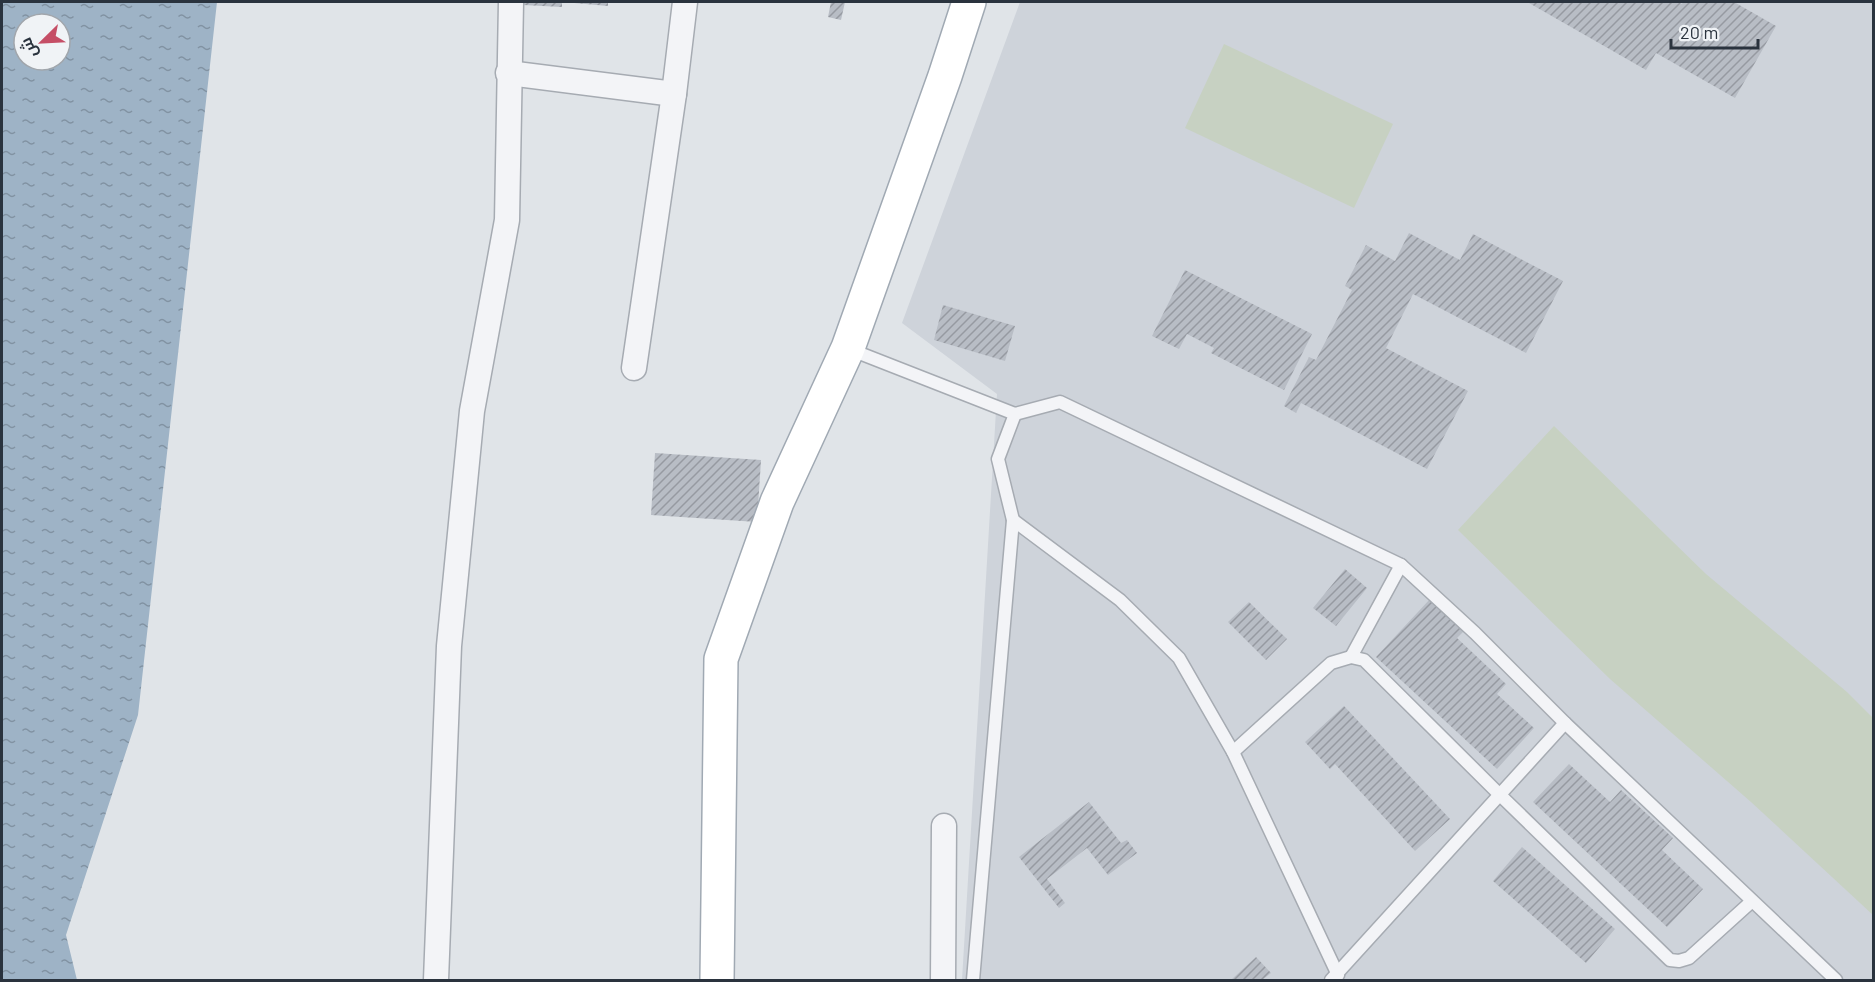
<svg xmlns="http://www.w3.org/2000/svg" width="1875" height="982" font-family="Barlow,Cairo,sans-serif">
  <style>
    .built { fill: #ced3da }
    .pitch { fill: #c7d1c2 }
    .water { fill: url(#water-ripples); fill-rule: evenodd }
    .building { fill: url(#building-hatch) }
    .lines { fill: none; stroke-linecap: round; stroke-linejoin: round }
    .lane-casing { stroke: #a6abb2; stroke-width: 15 }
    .street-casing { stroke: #a6abb2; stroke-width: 27 }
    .primary-casing { stroke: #a0a9b3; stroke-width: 36 }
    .lane { stroke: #f3f4f7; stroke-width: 12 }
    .street { stroke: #f3f4f7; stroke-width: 24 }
    .primary { stroke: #fff; stroke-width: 33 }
  </style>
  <defs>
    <pattern id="water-ripples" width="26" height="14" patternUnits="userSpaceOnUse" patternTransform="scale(1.5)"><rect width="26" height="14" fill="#9eb3c6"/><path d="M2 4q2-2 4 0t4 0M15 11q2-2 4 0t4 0" fill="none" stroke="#8192a2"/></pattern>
    <pattern id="building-hatch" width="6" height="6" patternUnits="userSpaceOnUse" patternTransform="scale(1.5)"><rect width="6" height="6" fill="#b8bdc5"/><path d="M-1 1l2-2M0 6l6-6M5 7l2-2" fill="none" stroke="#969aa1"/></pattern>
  </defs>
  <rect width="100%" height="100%" fill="#e0e4e8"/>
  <polygon class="built" points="1020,2 1873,2 1873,980 962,980 997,394 902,323"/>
  <g class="pitch">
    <polygon points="1224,44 1393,124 1354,208 1185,128"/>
    <polygon points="1554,426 1706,574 1847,692 1873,718 1873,915 1751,802 1610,679 1458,530"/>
  </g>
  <path class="water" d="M2,2H217L138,715L66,935L77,980H2ZM24,24H60V60H24Z"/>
  <g class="building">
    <polygon points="523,2 562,2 562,7 523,5"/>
    <polygon points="574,2 608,2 608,6 574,3"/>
    <polygon points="831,2 845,2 841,20 828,17"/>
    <polygon points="1530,2 1678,2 1682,4 1683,2 1734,2 1776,26 1735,98 1656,53 1646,70 1529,3"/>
    <polygon points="1409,233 1460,260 1473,234 1563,281 1526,353 1413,294 1386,348 1468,391 1427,469 1301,403 1296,413 1284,406 1309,357 1316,360 1352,290 1345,286 1366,245 1395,261"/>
    <polygon points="1185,270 1312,334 1284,390 1211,353 1214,348 1187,334 1179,349 1152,336"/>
    <polygon points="943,305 1015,326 1005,361 934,340"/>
    <polygon points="655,453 761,460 757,522 651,515"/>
    <polygon points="1345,569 1367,588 1336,626 1313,608"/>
    <polygon points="1431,598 1465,630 1457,638 1506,684 1497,694 1534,728 1497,769 1376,657"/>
    <polygon points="1249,602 1287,639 1266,660 1228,622"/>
    <polygon points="1344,706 1450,819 1415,851 1335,764 1330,769 1305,742"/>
    <polygon points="1569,764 1610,802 1621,790 1673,838 1662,850 1703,889 1667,927 1533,802"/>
    <polygon points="1089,802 1121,843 1127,840 1137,853 1108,875 1087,848 1047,879 1065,903 1059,908 1019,857"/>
    <polygon points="1522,847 1615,929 1586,963 1493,881"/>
    <polygon points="1256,957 1271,973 1262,980 1231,980"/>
  </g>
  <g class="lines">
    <defs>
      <g id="lane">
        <polyline points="849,349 1015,414 1060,402 1401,565 1475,633 1565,723 1836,980"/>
        <polyline points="1013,520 1120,600 1179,658 1233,752 1338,975"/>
        <polyline points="1351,657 1401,565"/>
        <polyline points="1233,752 1331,663 1351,657 1364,660 1499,794 1670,960 1679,961 1689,958 1751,902"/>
        <polyline points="973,980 1013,520 998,459 1015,414"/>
        <polyline points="1331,980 1565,723"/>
      </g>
      <g id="street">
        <polyline points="508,73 674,94"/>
        <polyline points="634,368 674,94 685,2"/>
        <polyline points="436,980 449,646 472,411 507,220 511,2"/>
        <polyline points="943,980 944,826"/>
      </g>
      <polyline id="primary" points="717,980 721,659 777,502 848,348 945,76 969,2"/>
    </defs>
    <use href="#lane" class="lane-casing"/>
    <use href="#street" class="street-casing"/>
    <use href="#primary" class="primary-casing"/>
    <use href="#lane" class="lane"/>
    <use href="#street" class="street"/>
    <use href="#primary" class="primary"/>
  </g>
  <rect width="1875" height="982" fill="none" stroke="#2a333e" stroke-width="6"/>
  <g transform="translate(42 42) rotate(246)"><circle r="28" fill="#f0f3f6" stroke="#a1a6ac" stroke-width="1.5"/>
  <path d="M0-4.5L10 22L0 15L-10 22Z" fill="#c54e66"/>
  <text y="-9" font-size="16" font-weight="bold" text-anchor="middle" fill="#2a333e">ش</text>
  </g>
  <path d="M1671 39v9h87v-9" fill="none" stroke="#2a333e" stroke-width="3"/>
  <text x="1680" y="39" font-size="18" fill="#2a333e" stroke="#f0f3f6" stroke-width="4.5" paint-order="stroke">20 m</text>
</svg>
